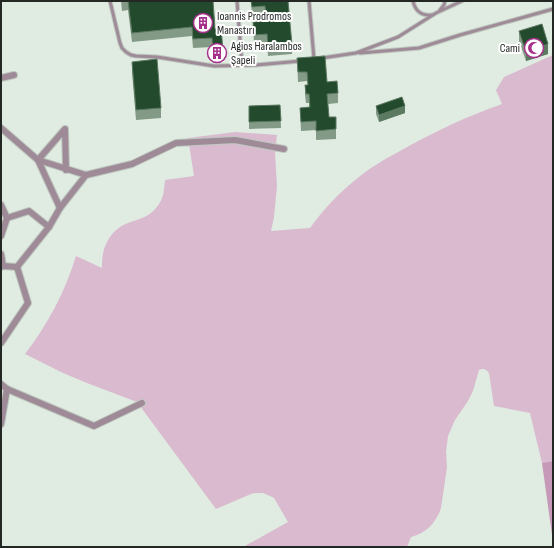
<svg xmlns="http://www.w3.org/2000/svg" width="554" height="548" font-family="'Sofia Sans Condensed',sans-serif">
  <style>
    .green { fill: #d9bacf }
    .forest { fill: #c799b8 }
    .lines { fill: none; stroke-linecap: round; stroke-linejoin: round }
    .lane-casing { stroke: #bec8bf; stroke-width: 5 }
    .street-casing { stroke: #bec8bf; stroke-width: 8 }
    .lane { stroke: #9f8b98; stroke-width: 3 }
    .street { stroke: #9f8b98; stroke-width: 6 }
    .wall { fill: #829a86 }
    .shaded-wall { fill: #5c7a62 }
    .building { fill: #234a2c; stroke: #5c7a62 }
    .labels { text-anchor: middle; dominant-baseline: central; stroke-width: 4; stroke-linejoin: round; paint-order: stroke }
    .poi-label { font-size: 12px; fill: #242825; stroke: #fff; text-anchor: start }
  </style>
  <rect width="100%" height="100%" fill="#e0ebe1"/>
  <path class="green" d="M553,55V461L542,463L530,413L494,406L489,373C486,369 483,368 479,370L473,391L468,401L455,420L448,436L446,452L447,467L441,508C436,523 426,533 411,537L407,547H243L288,522L274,498L270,496L263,493H255L251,494L216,509L137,402L87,383L63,373L25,354C48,324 65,292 76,256L102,268C101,248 110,228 131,222C143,218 152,215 159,204C164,197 164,189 165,180L194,176L188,138L235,132L277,135L275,153L277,186L274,217L271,231L310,228C323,210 337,195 354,181C368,169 383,160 400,151C434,132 465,117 502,104L496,90L504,77Z"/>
  <polygon class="forest" points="553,461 553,542 542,463"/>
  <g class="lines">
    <defs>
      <g id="lane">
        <polyline points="110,1 120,43 122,48 126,52 131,55 136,56 157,57 214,66 256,65 301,61"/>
        <polyline points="237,1 242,65"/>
        <polyline points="309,1 314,59"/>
        <path d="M413,1C415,11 422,16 432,15"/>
        <polyline points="440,10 444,5 445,1"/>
        <polyline points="360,53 419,48 460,35 553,9"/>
        <polyline points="322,58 356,53 398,37 436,13 462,1"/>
      </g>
      <g id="street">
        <polyline points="1,78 14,75"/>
        <polyline points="1,128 38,160 60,208"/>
        <polyline points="66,170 65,129 38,160 86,175"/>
        <polyline points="1,205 7,218 1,236"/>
        <polyline points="7,218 29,211 49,227"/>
        <polyline points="1,254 3,266"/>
        <polyline points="1,267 3,266 17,267 49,227 60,208 86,175 132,164 176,143 235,140 284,149"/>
        <polyline points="1,343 28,303 17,267"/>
        <polyline points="1,384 7,389 94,426 142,403"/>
        <polyline points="1,424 7,389"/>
      </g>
    </defs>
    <use href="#lane" class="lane-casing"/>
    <use href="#street" class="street-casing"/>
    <use href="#lane" class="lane"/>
    <use href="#street" class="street"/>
  </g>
  <g class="wall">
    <polygon points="121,1 213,1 215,29 223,50 223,60 213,60 212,47 193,48 192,36 132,42 128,10 122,11"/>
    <polygon points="251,1 288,1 292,45 292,54 268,56 267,43 254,44 253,22 265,21 265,15 252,16"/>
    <polygon points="519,31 548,54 526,61 519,41"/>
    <polygon points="297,58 327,82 338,93 338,103 328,104 329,117 336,129 336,139 316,140 316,130 301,131 300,108 309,107 309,103 306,103 305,95 305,85 308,85 307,81 298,82"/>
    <polygon points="132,62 161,108 161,118 136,120 132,72"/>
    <polygon points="280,105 281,128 249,129 249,106"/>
    <polygon points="376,106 405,113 379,122 376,114"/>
  </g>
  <g class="shaded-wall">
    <polygon points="548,44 548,54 526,61 526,52"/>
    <polygon points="405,106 405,113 379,122 379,115"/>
  </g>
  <g class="building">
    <polygon points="128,1 213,1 215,29 221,28 223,50 213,51 212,38 193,39 192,27 132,33"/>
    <polygon points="251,1 288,1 292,45 268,47 267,34 254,35 253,22 266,21 265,6 252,7"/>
    <polygon points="542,24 548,44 526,52 519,31"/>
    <polygon points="325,56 327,82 337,81 338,93 327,94 329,117 336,117 336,129 316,131 316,121 301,122 300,108 310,107 309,94 306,94 305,85 308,85 307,72 298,72 297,58"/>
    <polygon points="157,59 161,108 136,110 132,62"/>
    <polygon points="402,97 405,106 379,115 376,106"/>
    <polygon points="280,105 281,121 249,122 249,106"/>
  </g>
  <defs>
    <symbol id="building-ring" viewBox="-11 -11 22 22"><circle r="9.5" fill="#fff" stroke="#a5318a" stroke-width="1.5"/><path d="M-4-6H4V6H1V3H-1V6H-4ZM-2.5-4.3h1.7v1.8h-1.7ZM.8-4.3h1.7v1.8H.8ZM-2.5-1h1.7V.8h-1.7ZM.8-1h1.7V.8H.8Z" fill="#a5318a"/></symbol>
    <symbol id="mosque-ring" viewBox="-11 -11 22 22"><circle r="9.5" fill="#fff" stroke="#a5318a" stroke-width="1.5"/><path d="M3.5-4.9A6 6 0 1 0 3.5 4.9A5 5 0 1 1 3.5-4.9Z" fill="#a5318a"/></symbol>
  </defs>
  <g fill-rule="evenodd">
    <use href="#building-ring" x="192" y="12" width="22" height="22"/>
    <use href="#mosque-ring" x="523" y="37" width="22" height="22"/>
    <use href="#building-ring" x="206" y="42" width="22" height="22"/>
  </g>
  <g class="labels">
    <g class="poi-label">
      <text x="217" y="16">Ioannis Prodromos<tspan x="217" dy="14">Manastırı</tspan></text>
      <text x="231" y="46">Agios Haralambos<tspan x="231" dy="14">Şapeli</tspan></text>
      <text x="520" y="48" text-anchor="end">Cami</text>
    </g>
  </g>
  <rect width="554" height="548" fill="none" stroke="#242825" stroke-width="4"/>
</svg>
